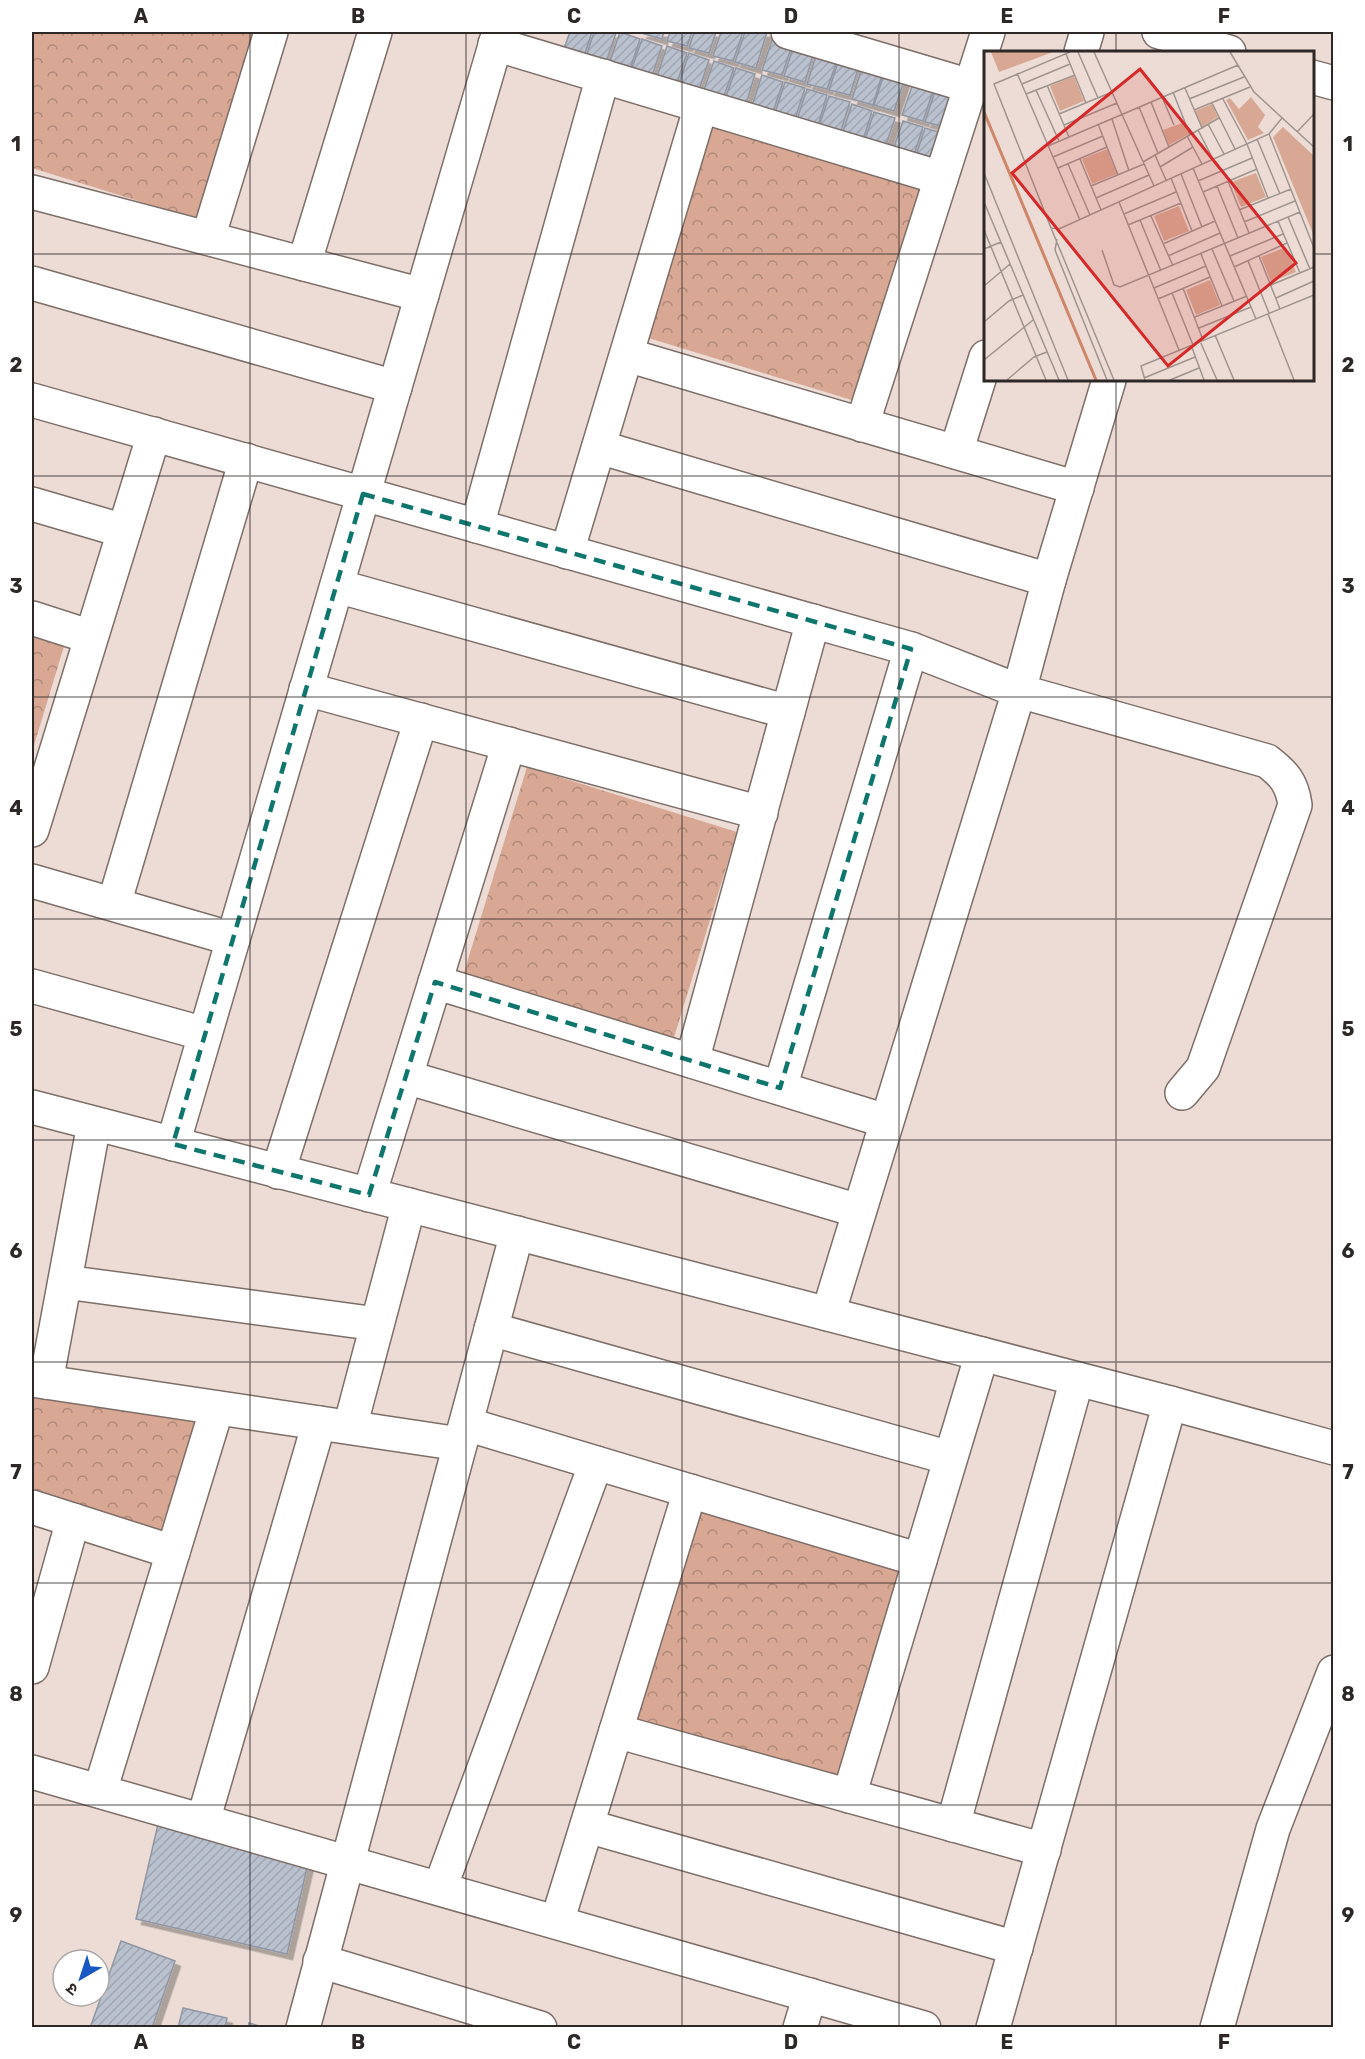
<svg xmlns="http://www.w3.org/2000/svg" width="1365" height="2059" font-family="Rubik,'Noto Sans Devanagari',sans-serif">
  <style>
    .park { fill: url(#park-crowns) }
    .building { fill: url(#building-hatch); stroke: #9097a4; stroke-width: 1.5; filter: url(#shadow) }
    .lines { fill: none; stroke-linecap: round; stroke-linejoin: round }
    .minor-casing { stroke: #7d6e68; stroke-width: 36 }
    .minor { stroke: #fff; stroke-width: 33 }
    .marked { fill: none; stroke: #0f766e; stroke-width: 4.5; stroke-dasharray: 12 8; stroke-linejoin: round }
    .grid { fill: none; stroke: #2d2725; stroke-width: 1.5; stroke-opacity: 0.55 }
    .inset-river { fill: none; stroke: #cd8668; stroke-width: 3 }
    .inset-road { fill: none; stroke: #a0948f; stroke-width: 1.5 }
    .view { fill: #d62828; fill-opacity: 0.15; stroke: #d62828; stroke-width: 3 }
    .inset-edge { fill: none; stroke: #2d2725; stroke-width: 3 }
    .neatline { fill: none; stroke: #2d2725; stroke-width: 2 }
    .grid-label { font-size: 20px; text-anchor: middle; font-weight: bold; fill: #2d2725 }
  </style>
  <defs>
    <pattern id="park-crowns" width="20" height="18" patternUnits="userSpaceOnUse" patternTransform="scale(1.5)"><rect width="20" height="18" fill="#d8a894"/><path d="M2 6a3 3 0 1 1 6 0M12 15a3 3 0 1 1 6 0" fill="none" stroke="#b08979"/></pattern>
    <pattern id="building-hatch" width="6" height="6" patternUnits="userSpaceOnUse" patternTransform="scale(1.5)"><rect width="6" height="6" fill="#bac1ce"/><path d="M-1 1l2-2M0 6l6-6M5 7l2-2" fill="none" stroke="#a0a6b1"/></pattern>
    <filter id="shadow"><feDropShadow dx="5.5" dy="5.5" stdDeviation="0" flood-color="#0004"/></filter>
  </defs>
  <rect width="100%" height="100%" fill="#ecdcd5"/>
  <g class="park">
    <polygon points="32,32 253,32 196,219 32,168"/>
    <polygon points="711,125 920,190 855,401 645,337"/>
    <polygon points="32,632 65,643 32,752"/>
    <polygon points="527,767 737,832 672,1044 462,979"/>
    <polygon points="32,1388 209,1417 168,1545 32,1501"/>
    <polygon points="694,1504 903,1569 838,1782 629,1717"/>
  </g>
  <g class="building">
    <polygon points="570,32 592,32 582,62 561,56"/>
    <polygon points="594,32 616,33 604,68 584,63"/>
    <polygon points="620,32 640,39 628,75 607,70"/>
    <polygon points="642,32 664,32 662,39 641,33"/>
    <polygon points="670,32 692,32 687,46 667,41"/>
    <polygon points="694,32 716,32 709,53 689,48"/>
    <polygon points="721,32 743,32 733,61 713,56"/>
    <polygon points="745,32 767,32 756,68 735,62"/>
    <polygon points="775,32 794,39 782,75 762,70"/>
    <polygon points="642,39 662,46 650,82 629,77"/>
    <polygon points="796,39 816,45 805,82 784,76"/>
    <polygon points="667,46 687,53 675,89 655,83"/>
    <polygon points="819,47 840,53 827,89 807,84"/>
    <polygon points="689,53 709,60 697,96 677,90"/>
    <polygon points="841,53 861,59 850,95 829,90"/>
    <polygon points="714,61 734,68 721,104 701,98"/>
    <polygon points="864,62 884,68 873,105 852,99"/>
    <polygon points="736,68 755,74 744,111 723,105"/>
    <polygon points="886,68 906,75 894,111 874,105"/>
    <polygon points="762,75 783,82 771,118 750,112"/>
    <polygon points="915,78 935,85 923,121 902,115"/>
    <polygon points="785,82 805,88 793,125 773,119"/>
    <polygon points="937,85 957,91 945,127 925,122"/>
    <polygon points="807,89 827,95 816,132 795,126"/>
    <polygon points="829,96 850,102 838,139 817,133"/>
    <polygon points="852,104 872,111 861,147 840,141"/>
    <polygon points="874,112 895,118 883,154 862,149"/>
    <polygon points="903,121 923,127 911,164 890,158"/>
    <polygon points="925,128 945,134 933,171 913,165"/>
    <polygon points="159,1820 310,1855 287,1954 136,1919"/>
    <polygon points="121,1941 175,1961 152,2028 90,2028"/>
    <polygon points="183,2008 227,2018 225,2028 178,2028"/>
    <polygon points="249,2023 266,2028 248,2028"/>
  </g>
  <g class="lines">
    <defs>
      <g id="minor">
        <polyline points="788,32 970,86"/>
        <polyline points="1159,32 1229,52"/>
        <polyline points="495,44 941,178"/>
        <polyline points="1081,52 1087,32"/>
        <polyline points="1312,77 1334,83"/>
        <polyline points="32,192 422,295"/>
        <polyline points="208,238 271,32"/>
        <polyline points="304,264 375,32"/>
        <polyline points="32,283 395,387"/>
        <polyline points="627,355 1077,488"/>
        <path d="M32,400L911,649L1019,691L1267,761C1284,774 1292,783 1295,805L1203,1068L1182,1093"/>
        <polyline points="862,425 988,32"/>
        <polyline points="599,447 1049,580"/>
        <polyline points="956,452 986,357"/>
        <polyline points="32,504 124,531"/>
        <polyline points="477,526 603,76"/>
        <polyline points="567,552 701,106"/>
        <polyline points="337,586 788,712"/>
        <polyline points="32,618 91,637"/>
        <polyline points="306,689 761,813"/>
        <polyline points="32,830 154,434"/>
        <polyline points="32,881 233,939"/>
        <polyline points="114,904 246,460"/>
        <polyline points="435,982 886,1121"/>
        <polyline points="32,986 205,1034"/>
        <polyline points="692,1061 813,621"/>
        <polyline points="406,1077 859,1211"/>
        <polyline points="780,1088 911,649"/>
        <polyline points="32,1107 1170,1403 1334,1448"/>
        <polyline points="173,1144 499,32"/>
        <polyline points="278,1172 421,720"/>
        <polyline points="369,1195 509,744"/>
        <polyline points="65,1282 377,1324"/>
        <polyline points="828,1314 1019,691 1049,580 1109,380"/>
        <polyline points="491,1329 950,1458"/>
        <polyline points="32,1380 460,1444"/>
        <polyline points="46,1382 94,1124"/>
        <polyline points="466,1424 920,1560"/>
        <polyline points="350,1427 409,1205"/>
        <polyline points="32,1507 173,1552"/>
        <polyline points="32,1667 73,1520"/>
        <polyline points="616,1731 1044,1850"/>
        <polyline points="32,1772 924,2028"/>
        <polyline points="100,1791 217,1408"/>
        <polyline points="849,1796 982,1354"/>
        <polyline points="203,1821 319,1423"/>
        <polyline points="953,1825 1077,1379"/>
        <polyline points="587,1826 1016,1948"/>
        <polyline points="440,1888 596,1463"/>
        <polyline points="557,1922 690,1491"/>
        <polyline points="320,1961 540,2028"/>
        <polyline points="303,2028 517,1233"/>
        <polyline points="800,2028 810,1995"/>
        <polyline points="993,2028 1170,1403"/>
        <polyline points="1217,2028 1273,1829 1334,1672"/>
      </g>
    </defs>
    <use href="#minor" class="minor-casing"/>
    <use href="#minor" class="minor"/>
  </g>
  <path class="marked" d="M363,494L911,649L780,1088L435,982L369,1195L173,1144Z"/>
  <path class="grid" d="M250,32V2028M466,32V2028M682,32V2028M899,32V2028M1116,32V52M32,254H986M1312,254H1334M1116,380V2028M32,476H1334M32,697H1334M32,919H1334M32,1140H1334M32,1362H1334M32,1583H1334M32,1805H1334"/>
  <g transform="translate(984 51)">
    <rect width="330" height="330" fill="#ecdcd5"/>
    <path d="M90,25L100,50L76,60L66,35ZM267,46L281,64L274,76L280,82L264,89L242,49L246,47L255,58ZM228,53L234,66L218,76L211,60ZM201,71L205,83L185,94L179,79ZM299,76L330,105V185L289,86ZM123,98L133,123L108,133L98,108ZM272,122L282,146L257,156L247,131ZM195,155L205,180L180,190L170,165ZM302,196L312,221L287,231L277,206ZM226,229L236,254L212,264L202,239Z" fill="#d8a894"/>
    <path d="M7,1H69L15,21Z" fill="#d8a894"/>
    <path class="inset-river" d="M0,61L112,329"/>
    <path class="inset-road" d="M86,1L10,33L67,177L75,178L285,83L298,67M94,1L114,47M110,1L170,135M246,1L270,41L330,96M82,3L102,52M33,22L96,169M38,33L86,13M63,34L85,86M201,37L218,77M52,39L75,90M189,41L206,84M42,43L91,24M178,46L190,74M205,48L260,26M239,48L263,93L284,147M167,51L185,96M228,52L251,98M155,56L174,102M210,59L266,36M75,63L128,41M128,68L145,120M114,73L134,124M224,73L240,103M80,74L133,52M214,79L229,108M313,81L330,63M285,83L330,197M203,85L218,113M273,88L296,143M64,95L254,14M171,104L182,129M69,106L119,85M96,108L117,159M159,111L235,67M84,113L106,164M176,116L209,96M74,117L123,96M209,117L272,268M0,122L84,329M197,123L218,176M187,127L208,180M214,130L268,107M244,130L265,182M107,135L160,113M233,135L254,187M219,141L273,118M112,147L165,124M0,151L75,329M135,151L195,299M255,159L307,138M140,163L192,141M167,165L189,215M304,166L326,218M156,169L177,220M294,170L316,222M260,171L311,150M144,174L197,152M67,177L130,329M0,179L62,329M73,188L71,199L123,329M179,193L231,170M0,198L17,191M228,198L250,250M118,199L130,234L136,236L316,161M217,203L238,255M184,205L236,182M246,205L299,183M275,205L296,258M264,210L285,262M250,216L303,192M287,234L330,216M0,235L26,213M170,237L222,215M199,237L219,289M188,242L209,294M292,247L330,230M174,248L226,226M284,263L310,329M211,266L263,245M0,271L25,250L39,244M215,277L267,256M231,284L250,329M216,290L233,329M207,294L220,329M0,309L49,269M160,327L211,306M23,329L50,306L63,301M161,329L157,315L330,244M186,329L215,317"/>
    <path class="view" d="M156,18L312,212L184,315L28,122Z"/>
    <rect width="330" height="330" class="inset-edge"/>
  </g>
  <rect width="1365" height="2059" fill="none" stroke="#ffffff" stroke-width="66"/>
  <g transform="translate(81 1978) rotate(219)"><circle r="28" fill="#ffffff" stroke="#aba9a8" stroke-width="1.5"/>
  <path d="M0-4.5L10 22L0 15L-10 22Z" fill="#1958c3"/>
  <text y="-9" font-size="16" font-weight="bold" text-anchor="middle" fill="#2d2725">उ</text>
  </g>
  <rect x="33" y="33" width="1299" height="1993" class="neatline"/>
  <g class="grid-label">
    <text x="141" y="23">A</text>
    <text x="358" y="23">B</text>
    <text x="574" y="23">C</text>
    <text x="791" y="23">D</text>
    <text x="1007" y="23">E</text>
    <text x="1224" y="23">F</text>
    <text x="16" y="151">1</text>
    <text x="1348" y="151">1</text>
    <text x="16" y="372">2</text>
    <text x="1348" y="372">2</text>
    <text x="16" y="593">3</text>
    <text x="1348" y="593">3</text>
    <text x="16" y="815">4</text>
    <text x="1348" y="815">4</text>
    <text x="16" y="1036">5</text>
    <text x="1348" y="1036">5</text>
    <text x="16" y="1258">6</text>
    <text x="1348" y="1258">6</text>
    <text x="16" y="1479">7</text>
    <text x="1348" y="1479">7</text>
    <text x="16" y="1701">8</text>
    <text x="1348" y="1701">8</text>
    <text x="16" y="1922">9</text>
    <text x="1348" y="1922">9</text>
    <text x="141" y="2049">A</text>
    <text x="358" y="2049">B</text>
    <text x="574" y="2049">C</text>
    <text x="791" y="2049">D</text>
    <text x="1007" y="2049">E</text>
    <text x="1224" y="2049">F</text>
  </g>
</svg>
